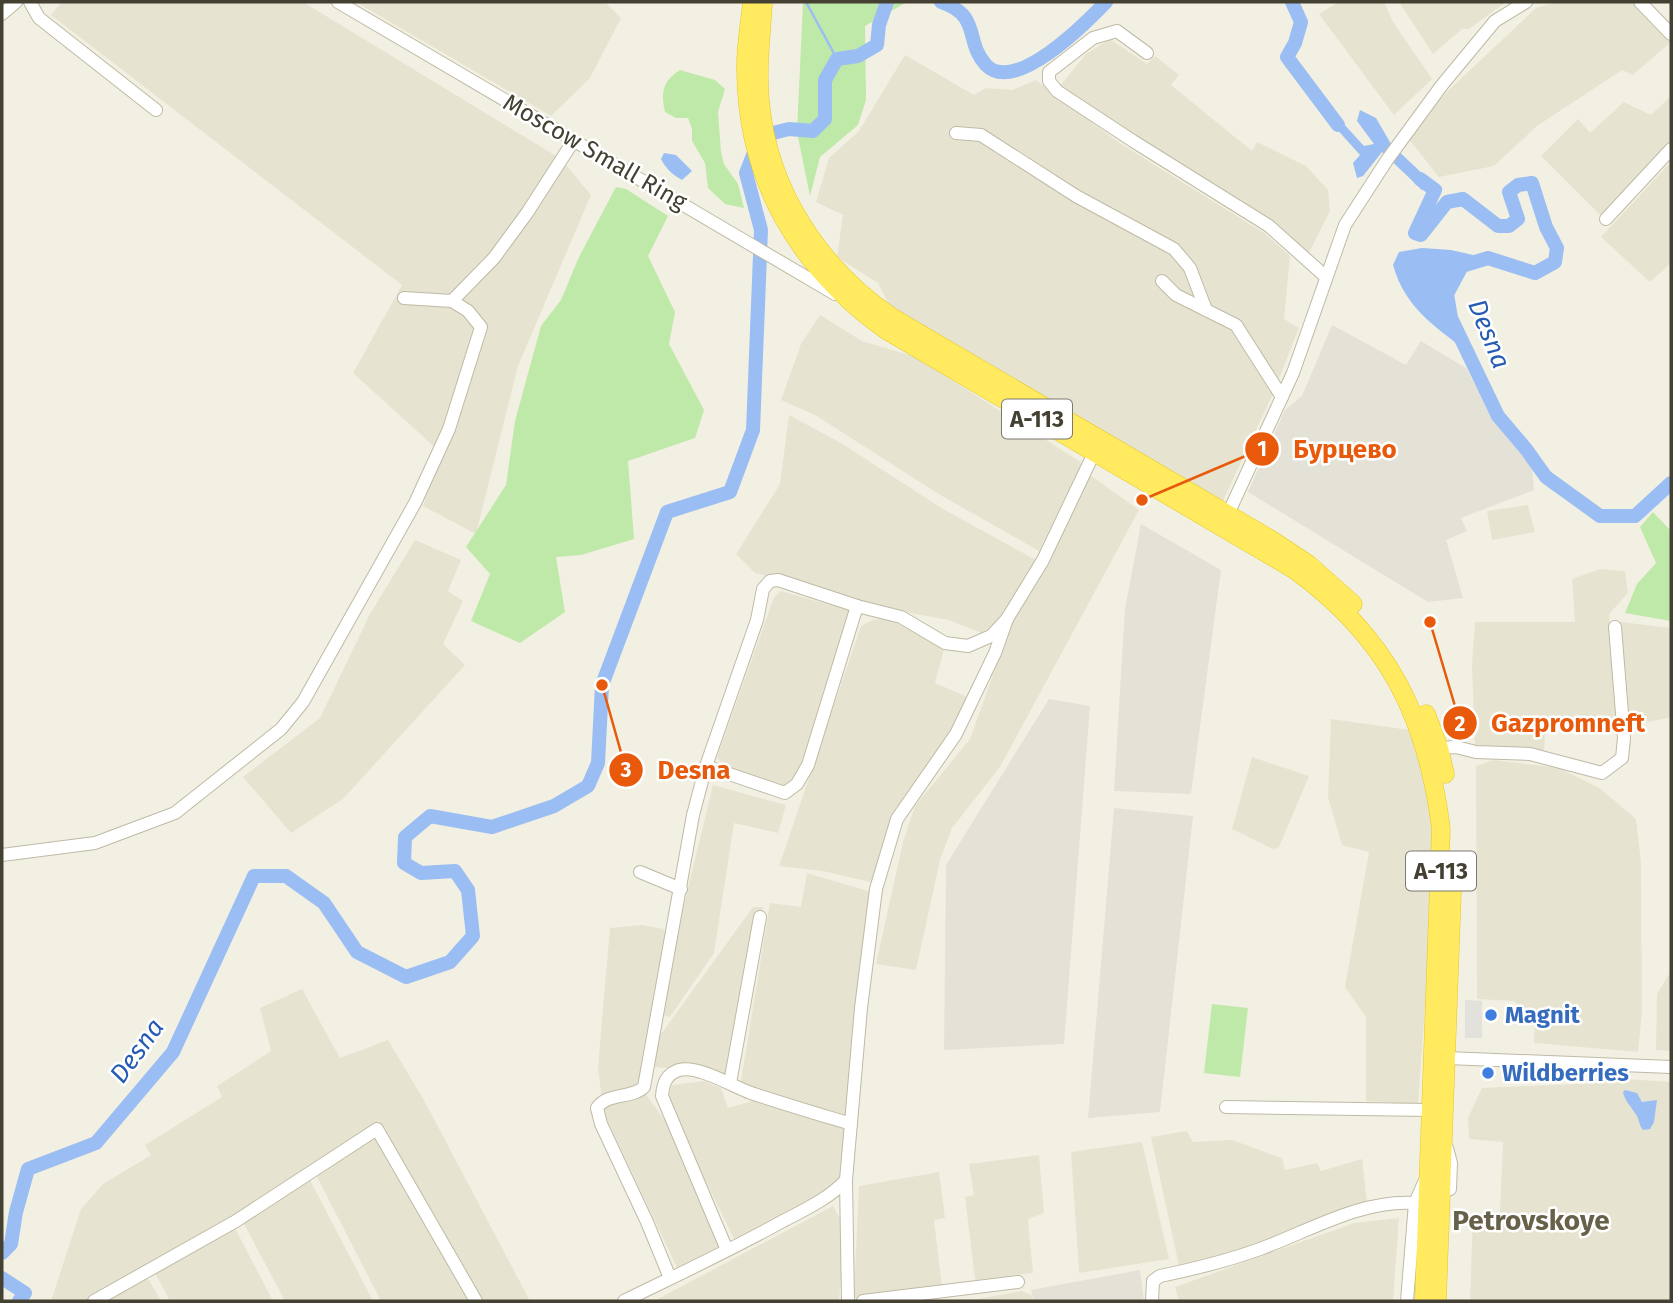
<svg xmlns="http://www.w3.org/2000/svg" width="1673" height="1303" font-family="'Fira Sans',sans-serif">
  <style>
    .residential { fill: #e6e4d0 }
    .industrial { fill: #e4e1d7 }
    .green { fill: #bfe9a8 }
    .parking { fill: #e2e1db }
    .water { fill: #9abdf3 }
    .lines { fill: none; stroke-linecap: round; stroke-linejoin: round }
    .stream { stroke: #9abdf3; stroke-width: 2.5 }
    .river { stroke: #9abdf3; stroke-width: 14 }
    .minor-casing { stroke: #bebaa4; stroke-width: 14 }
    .highway-casing { stroke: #e5c529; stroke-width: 19 }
    .minor { stroke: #fff; stroke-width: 12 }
    .highway { stroke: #ffea60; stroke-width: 18 }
    .shop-dot { fill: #3f7fe0; stroke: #fff; stroke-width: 2.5 }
    .labels { text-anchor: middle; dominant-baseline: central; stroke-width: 5; stroke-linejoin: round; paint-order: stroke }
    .shield { fill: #fff; stroke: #7c7970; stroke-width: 2 }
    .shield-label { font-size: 23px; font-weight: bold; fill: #444032 }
    .street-label { font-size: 24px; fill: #444032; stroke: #fff }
    .shop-label { font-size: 24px; font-weight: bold; fill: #366cbe; stroke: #fff; text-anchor: start }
    .water-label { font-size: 26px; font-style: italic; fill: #275cb4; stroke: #fff }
    .quarter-label { font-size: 28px; font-weight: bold; fill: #676149; stroke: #fff }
    .leader { fill: none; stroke: #e8590c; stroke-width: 2.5 }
    .callout-dot { fill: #e8590c; stroke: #fff; stroke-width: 2.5 }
    .mark-label { font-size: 21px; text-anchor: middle; font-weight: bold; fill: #fff }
    .callout-label { font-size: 26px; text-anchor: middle; font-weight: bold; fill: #e8590c; stroke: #fff; stroke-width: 5; stroke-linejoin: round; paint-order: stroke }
  </style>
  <rect width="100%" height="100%" fill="#f2f0e2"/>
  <g class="residential">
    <polygon points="62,2 303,2 561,159 591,195 518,366 476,534 423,506 441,453 353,373 402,285 51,15"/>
    <polygon points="356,2 605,2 621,18 590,78 551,116"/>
    <polygon points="1339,2 1384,2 1393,22 1432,79 1394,115 1319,14"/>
    <polygon points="1399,2 1506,2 1469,29 1462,29 1433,54"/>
    <polygon points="1557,2 1634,2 1671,42 1633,75 1622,70 1537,126 1494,166 1439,177 1407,137 1448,91 1536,8"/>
    <polygon points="1110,39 1147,64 1155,56 1179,75 1171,85 1252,151 1257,142 1306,166 1328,190 1330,211 1307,257 1059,87 1086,54"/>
    <polygon points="905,55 974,95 986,88 1012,90 1036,80 1118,142 1264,233 1290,256 1284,319 1299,328 1272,396 1221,505 892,311 878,283 837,257 843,215 816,202 829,158 859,131"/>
    <polygon points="1671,96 1671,141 1602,217 1541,156 1578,119 1590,133 1624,102 1651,115"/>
    <polygon points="1671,162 1671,263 1650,282 1601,237"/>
    <polygon points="820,315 862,341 916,357 1082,463 1039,551 942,496 815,415 781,400 801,344"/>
    <polygon points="789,415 841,443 943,509 1036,560 1012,608 982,633 948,620 895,610 755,573 736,554 780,484"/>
    <polygon points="1090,475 1139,510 1000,767 952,828 940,860 916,970 876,964 903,842 915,806 970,739 1012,622"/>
    <polygon points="1528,505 1535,532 1492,540 1487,511"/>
    <polygon points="415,540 461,560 448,591 463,601 443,644 465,665 343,799 291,833 243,777 320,718 370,614"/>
    <polygon points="1600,569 1625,571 1628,593 1609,614 1619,724 1580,718 1546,720 1544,752 1475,747 1472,665 1475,622 1575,622 1572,579"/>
    <polygon points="781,591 851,611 806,778 782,792 727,773 717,757 774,597"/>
    <polygon points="887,618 944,649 935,683 972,699 950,739 894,815 871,882 823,871 779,866 861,626 873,620"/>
    <polygon points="1621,622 1671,628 1671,717 1627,727"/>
    <polygon points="1331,719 1417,731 1433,818 1433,897 1418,1104 1366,1101 1366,1017 1345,987 1369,852 1342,845 1328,797"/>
    <polygon points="1252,757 1309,776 1279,847 1273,849 1232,829"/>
    <polygon points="1494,760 1559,768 1601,789 1636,819 1641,862 1642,1012 1638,1052 1534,1043 1535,1019 1514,1001 1477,999 1476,766"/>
    <polygon points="713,785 786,805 778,833 734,823 714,953 670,1017 663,1015 673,950"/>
    <polygon points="807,873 871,892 852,1111 843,1120 740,1087 770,903 801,907"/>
    <polygon points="753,907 763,907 733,1083 693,1070 653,1067 659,1037"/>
    <polygon points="642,925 663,929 668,940 642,1089 676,1136 728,1253 681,1276 603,1111 598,1066 610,928"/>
    <polygon points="1671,971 1671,1051 1656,1050 1657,994"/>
    <polygon points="302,989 340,1058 388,1040 425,1102 530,1301 482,1301 379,1121 207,1235 89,1301 51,1301 81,1209 103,1184 151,1155 145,1145 222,1097 217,1086 271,1051 260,1008"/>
    <polygon points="1610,1078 1671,1082 1671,1301 1470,1301 1473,1214 1500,1212 1503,1142 1469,1139 1468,1118 1482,1088 1599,1083"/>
    <polygon points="704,1081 721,1088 728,1108 752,1101 848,1130 846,1183 738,1247 667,1102 672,1085"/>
    <polygon points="1187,1131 1193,1142 1232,1140 1282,1158 1285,1170 1317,1163 1321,1171 1362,1159 1367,1201 1260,1246 1191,1266 1179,1266 1151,1137"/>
    <polygon points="371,1136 381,1142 471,1301 381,1301 315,1173"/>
    <polygon points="1142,1142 1169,1259 1079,1273 1071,1152"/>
    <polygon points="1039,1155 1044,1213 1028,1219 1033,1273 975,1280 965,1197 974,1195 969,1164"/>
    <polygon points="939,1172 945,1218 934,1220 942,1286 856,1299 854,1293 859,1186"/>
    <polygon points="310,1180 373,1301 285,1301 243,1222"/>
    <polygon points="833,1206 845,1228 839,1301 654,1301"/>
    <polygon points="1399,1218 1393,1301 1179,1301 1175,1287 1354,1223"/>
    <polygon points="231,1228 236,1230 273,1301 170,1301 155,1273"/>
    <polygon points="142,1278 149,1280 161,1301 98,1301"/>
    <polygon points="1022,1291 1032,1295 1033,1301 966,1301"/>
  </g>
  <g class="industrial">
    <polygon points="1332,325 1406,365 1421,341 1466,368 1493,419 1532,467 1534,490 1461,518 1467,531 1446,540 1463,598 1428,602 1248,492 1285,410 1302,396"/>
    <polygon points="1141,524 1221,570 1191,794 1114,791 1125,609"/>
    <polygon points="1049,699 1090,706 1064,1044 944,1050 946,865"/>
    <polygon points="1114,808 1193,816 1160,1112 1088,1118"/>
    <polygon points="1140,1270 1144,1301 1034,1301 1031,1290"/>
  </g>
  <g class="green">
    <polygon points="803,2 907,2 865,26 866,100 858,125 820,157 810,196 797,132"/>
    <path d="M680,70L715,80L725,89L718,112L721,152L724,164L738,184L744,208L725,204L708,188L705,163L692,141V129L688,118H676L665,112C661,92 662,82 680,70Z"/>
    <polygon points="616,187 626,189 668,216 648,256 675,312 669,344 704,410 695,438 628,461 634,539 581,555 556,557 565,612 520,643 471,621 490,574 466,547 506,485 515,421 541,326 561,300 579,257"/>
    <polygon points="1653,512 1671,531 1671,621 1625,613 1637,584 1656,563 1640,527"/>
    <polygon points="1212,1004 1248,1008 1240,1077 1204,1073"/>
  </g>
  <polygon class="parking" points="1465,1000 1482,1001 1482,1038 1465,1038"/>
  <g class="water">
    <polygon points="1326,110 1331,110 1364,146 1374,144 1357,121 1360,110 1376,118 1391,144 1430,181 1435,190 1422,190 1382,152 1363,176 1357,178 1353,163 1360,155 1326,117"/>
    <path d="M664,153L676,155L692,171L682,180C673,175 666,169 661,159Z"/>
    <path d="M1422,248L1451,250L1491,259L1462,266L1447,294L1451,318L1465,350C1432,324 1405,307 1393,265L1399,252Z"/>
    <path d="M1625,1090L1637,1093L1642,1102L1657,1100L1654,1122L1650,1129L1643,1130C1638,1124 1640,1119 1635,1113C1630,1105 1625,1101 1623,1092Z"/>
  </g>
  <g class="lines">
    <polyline class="stream" points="806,2 837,59"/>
    <g class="river">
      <path d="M941,2C982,16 964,41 986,65C1015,95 1086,23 1106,2"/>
      <polyline points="1292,2 1301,22 1295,43 1287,57 1338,125"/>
      <polyline points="1420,179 1435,190 1415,233 1421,235 1447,202 1463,199 1498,226 1509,226 1518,219 1509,192 1518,185 1532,183 1546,227 1557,248 1555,262 1535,273 1488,258 1462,266 1447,294 1451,318 1498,416 1526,449 1546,477 1600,516 1635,516 1671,483"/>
      <polyline points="2,1253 11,1244 16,1212 28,1169 96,1143 173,1052 254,876 286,876 324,903 357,952 406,977 450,962 473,936 468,890 455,871 421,873 404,863 405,837 430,816 492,827 554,806 588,786 598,763 602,685 667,512 730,492 753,430 761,230 746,173 753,155 773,133 789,129 813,131 825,119 825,80 837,59 858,56 877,45 879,25 887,2"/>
      <polyline points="2,1278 25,1293 19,1301"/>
    </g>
    <defs>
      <g id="minor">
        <polyline points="30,2 39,18 156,110"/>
        <polyline points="338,2 835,294"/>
        <polyline points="1640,2 1671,34"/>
        <polyline points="2,14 16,2"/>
        <polyline points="1147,53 1117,31 1093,38 1049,72 1049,81 1057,91 1133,141 1269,226 1326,277"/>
        <polyline points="956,133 981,135 1076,196 1174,249 1190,268 1206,310"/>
        <polyline points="1606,219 1671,149"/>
        <polyline points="1162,281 1176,295 1236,325 1282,397"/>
        <polyline points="404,298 452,301 494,258 527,213 574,140"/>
        <polyline points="1228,514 1293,373 1345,225 1387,160 1442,85 1495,21 1526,2"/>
        <polyline points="1439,748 1456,747 1476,752 1530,754 1602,773 1622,758 1624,738 1615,627"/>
        <polyline points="706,766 785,793 797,784 808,765 857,606"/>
        <polyline points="2,855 95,843 175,813 281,729 303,702 415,503 449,429 481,327 468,311 452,301"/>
        <polyline points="640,872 681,889"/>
        <polyline points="1447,1058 1671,1067"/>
        <polyline points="730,1083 760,917"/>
        <polyline points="1226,1107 1430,1110"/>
        <polyline points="1447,1148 1451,1163 1450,1189"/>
        <path d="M727,1250L662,1096C663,1084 666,1074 679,1070C698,1065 732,1086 751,1093C784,1104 818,1114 851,1124"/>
        <path d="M670,1278L647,1222L601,1124L597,1108C607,1092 632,1099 644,1087L693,815L706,766L757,620L763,589L770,581L778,580L857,606L901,617L945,643L968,646L991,636L1007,619"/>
        <polyline points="94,1301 236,1221 377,1129 476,1301"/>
        <path d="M624,1301C677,1275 731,1250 783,1221C804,1210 830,1198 846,1180"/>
        <polyline points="848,1301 846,1180 861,1008 876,889 897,819 956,734 995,653 1007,619 1043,560 1094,453"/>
        <polyline points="863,1301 1018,1282"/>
        <path d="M1152,1301L1153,1281L1160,1276C1194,1269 1227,1261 1260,1249C1309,1231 1362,1199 1415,1203"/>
        <polyline points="1407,1301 1415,1203 1426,1178"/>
      </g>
      <g id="highway">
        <path d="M752,2C750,25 745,48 746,71C747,180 798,267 886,330L1295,570C1388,638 1427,716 1441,829L1424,1301"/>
        <path d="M763,4C761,36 757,68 760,101C768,190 819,268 893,318L1270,539L1308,564L1353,604"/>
        <polyline points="1426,714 1439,748 1445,774"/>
        <polyline points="1437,1301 1452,892"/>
      </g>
    </defs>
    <use href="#minor" class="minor-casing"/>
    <use href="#highway" class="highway-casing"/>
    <use href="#minor" class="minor"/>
    <use href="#highway" class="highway"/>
  </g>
  <g class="shop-dot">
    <circle cx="1491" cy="1015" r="7"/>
    <circle cx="1488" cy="1073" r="7"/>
  </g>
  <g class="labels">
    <g class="shield">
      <rect x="1002" y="399.5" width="70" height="39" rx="5"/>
      <rect x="1406" y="851.5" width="70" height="39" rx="5"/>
    </g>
    <g class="shield-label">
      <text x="1037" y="419">А-113</text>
      <text x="1441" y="871">А-113</text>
    </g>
    <g class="street-label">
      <text transform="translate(595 152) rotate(30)">Moscow Small Ring</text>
    </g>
    <g class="shop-label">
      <text x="1505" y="1015">Magnit</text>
      <text x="1502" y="1073">Wildberries</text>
    </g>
    <g class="water-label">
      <text transform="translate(1489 334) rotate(68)">Desna</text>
      <text transform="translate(137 1051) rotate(-54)">Desna</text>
    </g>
    <g class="quarter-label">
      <text x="1531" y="1220">Petrovskoye</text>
    </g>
  </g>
  <path class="leader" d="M1142 500L1262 449M1430 622L1460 723M602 685L626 770"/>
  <g class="callout-dot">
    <circle cx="1142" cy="500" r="7"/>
    <circle cx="1430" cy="622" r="7"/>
    <circle cx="602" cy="685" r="7"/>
    <circle cx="1262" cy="449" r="18"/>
    <circle cx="1460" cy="723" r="18"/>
    <circle cx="626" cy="770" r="18"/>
  </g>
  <g class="mark-label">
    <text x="1262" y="456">1</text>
    <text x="1460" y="731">2</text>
    <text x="626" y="777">3</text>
  </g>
  <g class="callout-label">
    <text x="1345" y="458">Бурцево</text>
    <text x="1568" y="732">Gazpromneft</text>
    <text x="694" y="779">Desna</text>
  </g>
  <rect width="1673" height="1303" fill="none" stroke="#444032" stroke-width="7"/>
</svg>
